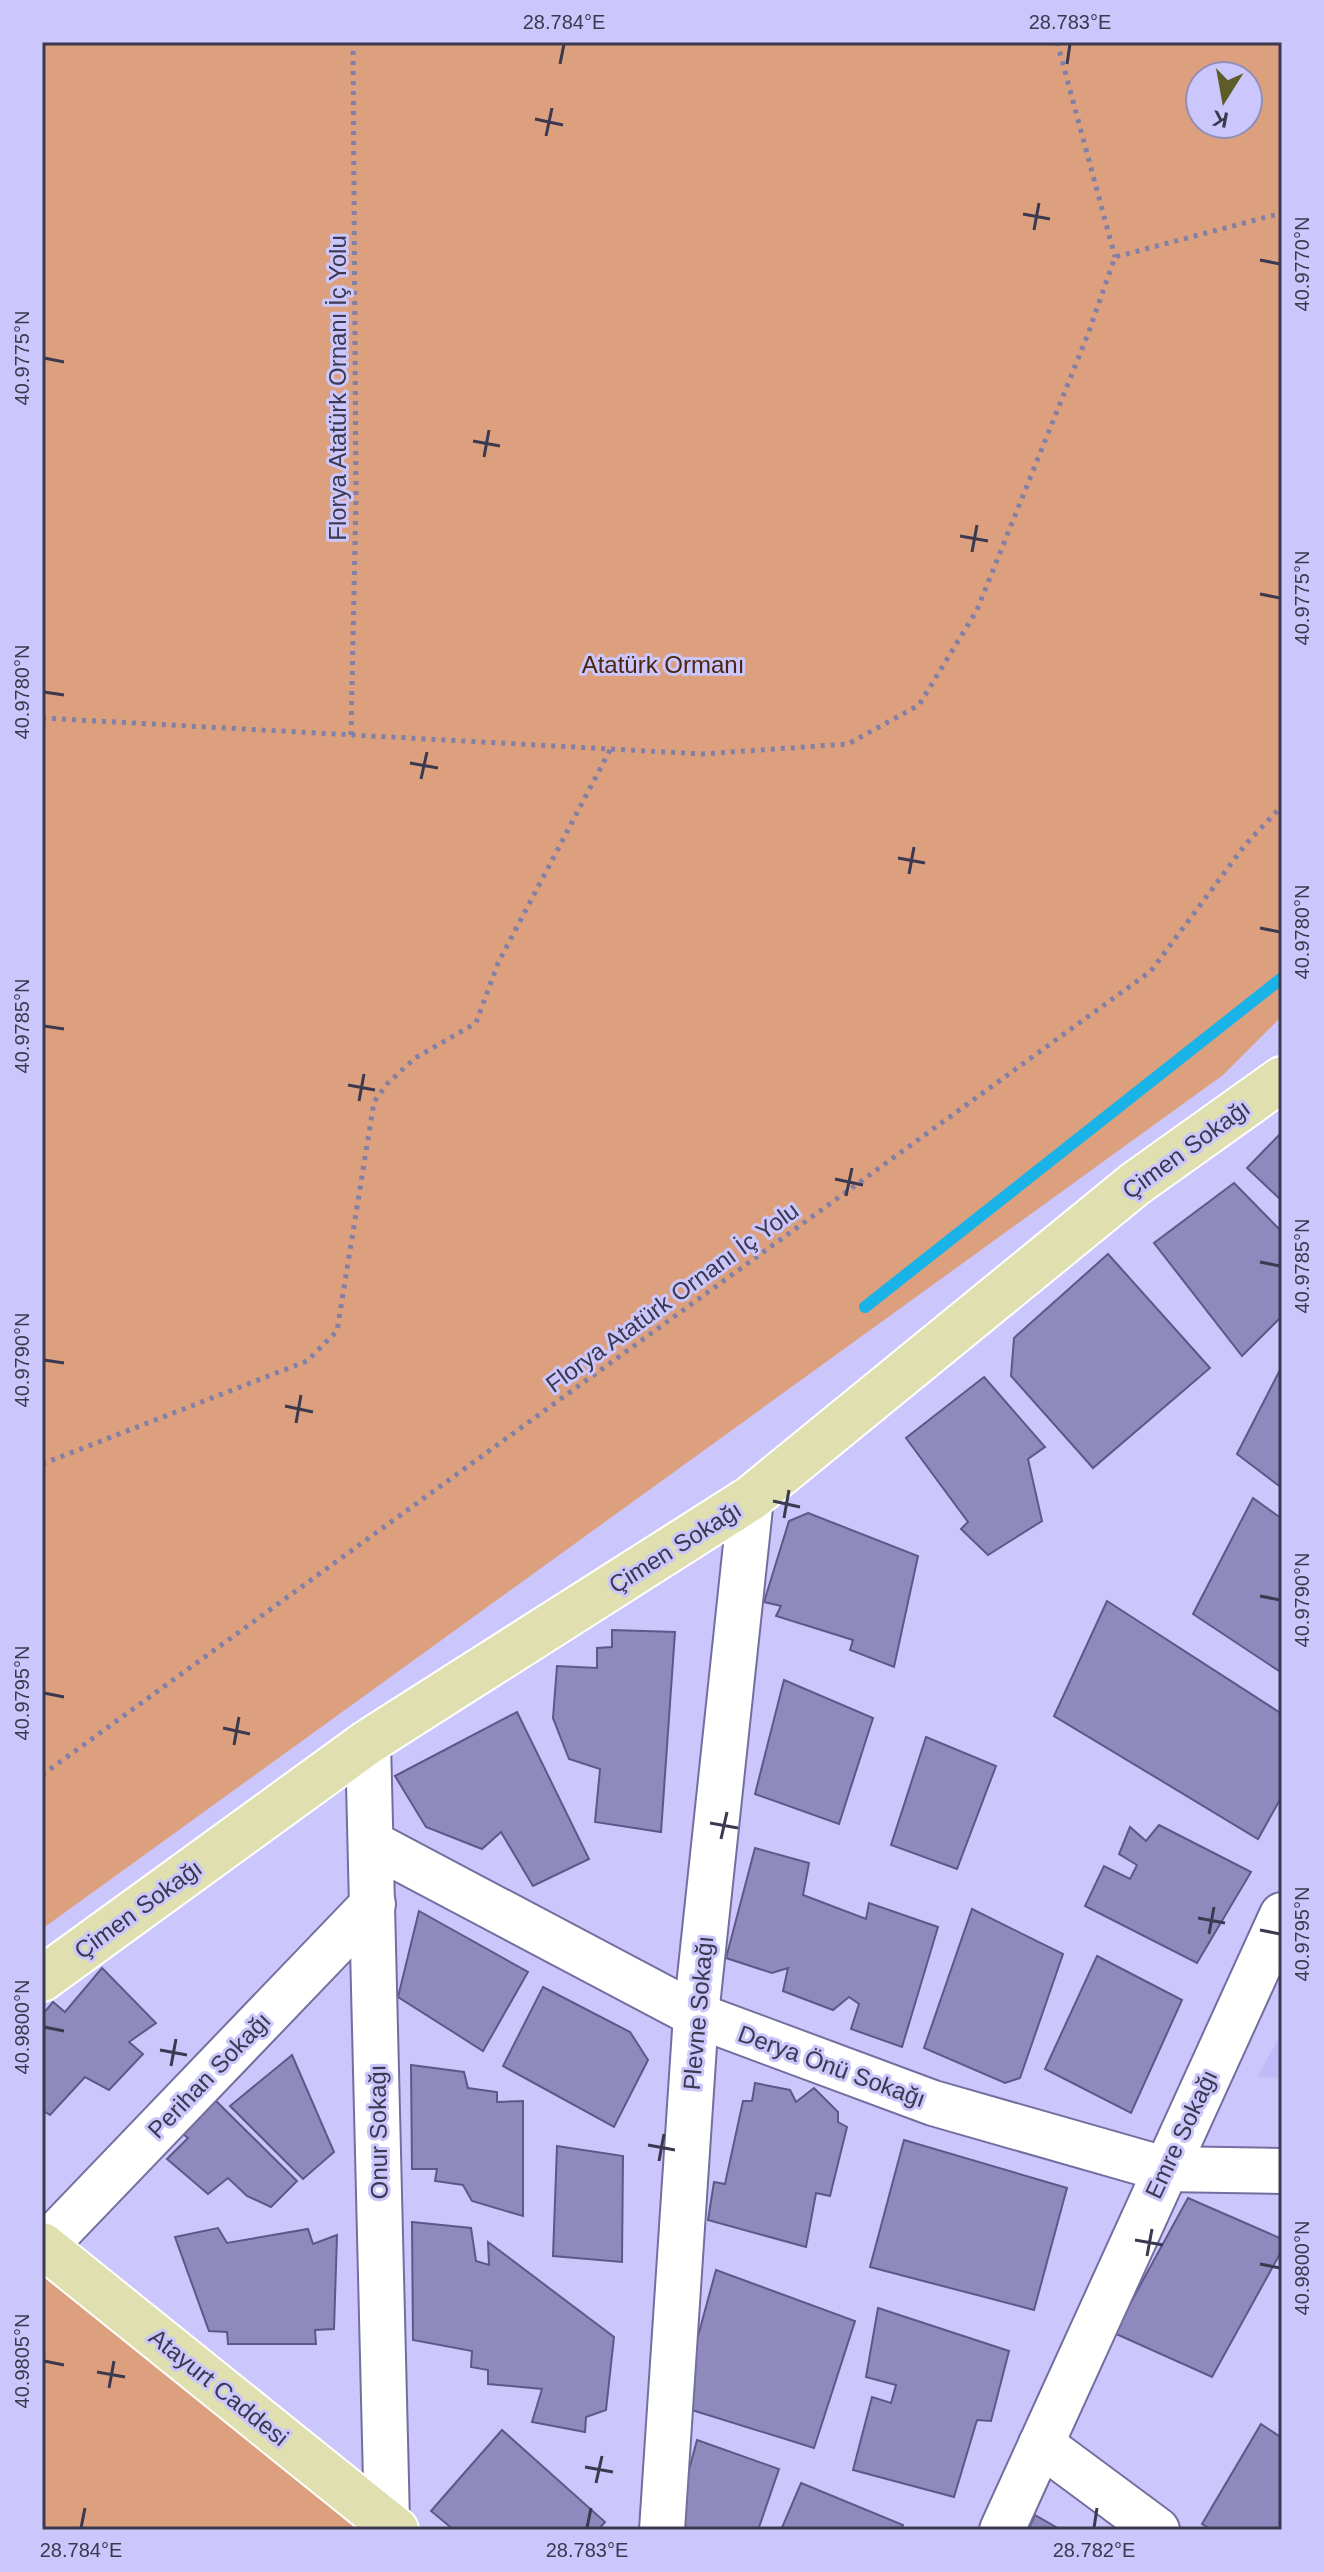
<svg xmlns="http://www.w3.org/2000/svg" width="1324" height="2572" font-family="Arial,sans-serif">
  <style>
    .built { fill: #c0baf7 }
    .green { fill: #dda07f; fill-rule: evenodd }
    .lines { fill: none; stroke-linecap: round; stroke-linejoin: round }
    .stream { stroke: #1ab3e8; stroke-width: 12 }
    .building { fill: #8f8abd; stroke: #5e5888; stroke-width: 2 }
    .minor-casing { stroke: #746e9f; stroke-width: 48 }
    .major-casing { stroke: #fff; stroke-width: 48 }
    .path { stroke: #8380a6; stroke-width: 5; stroke-dasharray: 4 6; stroke-linecap: butt }
    .minor { stroke: #fff; stroke-width: 44 }
    .major { stroke: #dfdfb0; stroke-width: 44 }
    .ticks { fill: none; stroke: #3b394f; stroke-width: 3 }
    .labels { text-anchor: middle; dominant-baseline: central; stroke-width: 6; stroke-linejoin: round; paint-order: stroke }
    .street-label { font-size: 24px; fill: #3b394f; stroke: #cbc6fc }
    .park-label { font-size: 24px; fill: #4b250e; stroke: #cbc6fc }
    .neatline { fill: none; stroke: #3b394f; stroke-width: 3 }
    .ticks-label { font-size: 20px; text-anchor: middle; fill: #3b394f }
  </style>
  <rect width="100%" height="100%" fill="#cbc6fc"/>
  <polygon class="built" points="1282,2033 1282,2078 1257,2077"/>
  <g class="green">
    <path d="M42,42H1282V1016L1223,1075L42,1929ZM1200,76H1248V124H1200Z"/>
    <polygon points="42,2269 362,2530 42,2530"/>
  </g>
  <g class="lines">
    <polyline class="stream" points="865,1307 1282,978"/>
  </g>
  <g class="building">
    <polygon points="1282,1132 1282,1201 1247,1168"/>
    <polygon points="1234,1183 1282,1232 1282,1316 1242,1356 1154,1243"/>
    <polygon points="1108,1254 1210,1368 1093,1468 1011,1376 1014,1338"/>
    <polygon points="1282,1366 1282,1488 1237,1454"/>
    <polygon points="984,1377 1045,1447 1028,1459 1042,1521 988,1555 961,1529 968,1522 906,1438"/>
    <polygon points="1253,1498 1282,1519 1282,1673 1193,1614"/>
    <polygon points="808,1513 918,1556 894,1667 850,1650 853,1640 776,1616 781,1606 764,1602 789,1521"/>
    <polygon points="1107,1601 1282,1714 1282,1796 1258,1839 1054,1716"/>
    <polygon points="612,1630 675,1632 661,1832 595,1822 600,1769 569,1759 553,1718 557,1666 597,1668 597,1648 612,1647"/>
    <polygon points="784,1680 873,1718 839,1824 755,1794"/>
    <polygon points="517,1712 589,1859 533,1886 501,1832 482,1849 426,1827 395,1776"/>
    <polygon points="926,1737 996,1766 957,1869 891,1845"/>
    <polygon points="1159,1825 1251,1872 1197,1963 1085,1906 1104,1866 1130,1879 1137,1865 1119,1854 1130,1827 1146,1841"/>
    <polygon points="755,1848 809,1863 803,1895 866,1919 869,1903 938,1927 902,2047 851,2029 859,2004 849,1997 833,2010 783,1991 788,1968 772,1973 726,1958"/>
    <polygon points="972,1909 1063,1954 1020,2078 1005,2083 924,2048"/>
    <polygon points="419,1911 528,1972 483,2051 398,1997"/>
    <polygon points="1097,1956 1182,2000 1131,2113 1045,2069"/>
    <polygon points="102,1968 156,2023 129,2042 143,2054 109,2090 85,2077 50,2115 42,2110 42,2015 53,2002 65,2012"/>
    <polygon points="543,1987 630,2032 648,2060 614,2127 503,2066"/>
    <polygon points="292,2055 334,2152 303,2179 230,2106"/>
    <polygon points="411,2065 464,2072 468,2088 497,2092 497,2102 523,2101 523,2216 472,2201 463,2185 435,2181 437,2169 412,2169"/>
    <polygon points="755,2083 790,2090 796,2102 814,2088 838,2112 838,2122 847,2127 830,2196 816,2193 806,2247 708,2220 714,2182 725,2184 743,2101 752,2101"/>
    <polygon points="210,2095 297,2181 271,2207 247,2196 228,2178 208,2194 167,2159 188,2138 177,2129"/>
    <polygon points="904,2140 1067,2188 1034,2310 870,2267"/>
    <polygon points="557,2146 623,2156 622,2262 553,2256"/>
    <polygon points="1188,2198 1282,2239 1282,2250 1212,2377 1114,2333"/>
    <polygon points="412,2222 471,2228 476,2261 489,2265 488,2242 614,2337 606,2410 586,2417 585,2432 532,2422 542,2389 488,2384 488,2370 471,2367 472,2351 413,2340"/>
    <polygon points="218,2228 227,2243 308,2229 313,2244 337,2235 334,2329 315,2330 316,2344 228,2344 227,2332 209,2331 175,2237"/>
    <polygon points="716,2270 855,2321 814,2448 679,2406"/>
    <polygon points="878,2308 1009,2351 991,2421 977,2420 954,2497 853,2470 872,2397 891,2403 896,2385 866,2377"/>
    <polygon points="1261,2424 1282,2438 1282,2530 1212,2530 1202,2524"/>
    <polygon points="502,2430 605,2522 598,2530 454,2530 431,2511"/>
    <polygon points="697,2440 779,2469 758,2530 673,2530"/>
    <polygon points="801,2483 903,2525 901,2530 781,2530"/>
    <polygon points="1035,2515 1061,2530 1028,2530"/>
  </g>
  <g class="lines">
    <defs>
      <g id="minor">
        <polyline points="368,1742 387,2522"/>
        <polyline points="371,1843 696,2015 933,2103 1164,2169 1282,2171"/>
        <polyline points="44,2247 373,1904"/>
        <polyline points="1041,2444 1157,2530"/>
        <polyline points="662,2530 696,2015 751,1498"/>
        <polyline points="1002,2530 1282,1915"/>
      </g>
      <g id="major">
        <polyline points="42,1979 368,1742 751,1498 1135,1184 1282,1079"/>
        <polyline points="42,2245 396,2530"/>
      </g>
    </defs>
    <use href="#minor" class="minor-casing"/>
    <use href="#major" class="major-casing"/>
    <g class="path">
      <polyline points="1057,42 1115,257"/>
      <polyline points="42,718 702,754 848,744 919,705 977,610 1088,334 1115,257 1282,213"/>
      <polyline points="351,735 356,497 353,42"/>
      <polyline points="42,1464 307,1361 337,1331 374,1102 387,1084 415,1058 476,1023 498,963 610,750"/>
      <polyline points="42,1775 1151,971 1245,845 1282,806"/>
    </g>
    <use href="#minor" class="minor"/>
    <use href="#major" class="major"/>
  </g>
  <path class="ticks" d="M560,64L564,44M1067,64L1070,44M535,119L563,125M546,136L552,108M1023,214L1050,219M1034,230L1039,203M1260,260L1280,264M44,358L64,362M473,441L500,446M484,457L489,430M960,536L988,541M972,552L977,525M1260,594L1280,598M44,692L64,695M410,763L438,768M421,779L427,752M898,858L925,863M909,874L914,847M1260,928L1280,932M44,1026L64,1029M348,1085L375,1090M359,1101L364,1074M835,1179L863,1185M846,1196L852,1168M1260,1262L1280,1266M44,1360L64,1363M285,1406L313,1412M296,1423L301,1395M773,1501L800,1507M784,1518L789,1490M1260,1596L1280,1600M44,1693L64,1697M223,1728L250,1734M234,1745L239,1717M710,1823L738,1828M721,1839L727,1812M1198,1918L1225,1923M1260,1930L1280,1934M1209,1934L1214,1907M44,2027L64,2031M160,2050L187,2055M171,2066L176,2039M648,2145L675,2150M659,2161L664,2134M1135,2240L1163,2245M1147,2256L1152,2229M1260,2264L1280,2268M44,2361L64,2365M97,2372L125,2377M109,2388L114,2361M585,2467L613,2472M596,2483L602,2456M81,2528L85,2508M587,2528L591,2508M1094,2528L1097,2508"/>
  <g class="labels">
    <g class="street-label">
      <text transform="translate(337 388) rotate(-90)">Florya Atatürk Ornanı İç Yolu</text>
      <text transform="translate(1186 1149) rotate(-36)">Çimen Sokağı</text>
      <text transform="translate(672 1297) rotate(-36)">Florya Atatürk Ornanı İç Yolu</text>
      <text transform="translate(675 1547) rotate(-32)">Çimen Sokağı</text>
      <text transform="translate(138 1909) rotate(-36)">Çimen Sokağı</text>
      <text transform="translate(698 2013) rotate(-85)">Plevne Sokağı</text>
      <text transform="translate(832 2066) rotate(20)">Derya Önü Sokağı</text>
      <text transform="translate(209 2075) rotate(-46)">Perihan Sokağı</text>
      <text transform="translate(378 2132) rotate(-91)">Onur Sokağı</text>
      <text transform="translate(1181 2134) rotate(-65)">Emre Sokağı</text>
      <text transform="translate(219 2387) rotate(39)">Atayurt Caddesi</text>
    </g>
    <g class="park-label">
      <text x="663" y="664">Atatürk Ormanı</text>
    </g>
  </g>
  <rect width="1324" height="2572" fill="none" stroke="#cbc6fc" stroke-width="88"/>
  <g transform="translate(1224 100) rotate(191)"><circle r="38" fill="#cbc6fc" stroke="#918eb7" stroke-width="2"/>
  <path d="M0-6L14 30L0 20L-14 30Z" fill="#5e5d2a"/>
  <text y="-12" font-size="22" font-weight="bold" text-anchor="middle" fill="#3b394f">K</text>
  </g>
  <rect x="44" y="44" width="1236" height="2484" class="neatline"/>
  <g class="ticks-label">
    <text x="564" y="29">28.784°E</text>
    <text x="1070" y="29">28.783°E</text>
    <text transform="translate(1302 264) rotate(-90)" y="7">40.9770°N</text>
    <text transform="translate(22 358) rotate(-90)" y="7">40.9775°N</text>
    <text transform="translate(1302 598) rotate(-90)" y="7">40.9775°N</text>
    <text transform="translate(22 692) rotate(-90)" y="7">40.9780°N</text>
    <text transform="translate(1302 932) rotate(-90)" y="7">40.9780°N</text>
    <text transform="translate(22 1026) rotate(-90)" y="7">40.9785°N</text>
    <text transform="translate(1302 1266) rotate(-90)" y="7">40.9785°N</text>
    <text transform="translate(22 1360) rotate(-90)" y="7">40.9790°N</text>
    <text transform="translate(1302 1600) rotate(-90)" y="7">40.9790°N</text>
    <text transform="translate(22 1693) rotate(-90)" y="7">40.9795°N</text>
    <text transform="translate(1302 1934) rotate(-90)" y="7">40.9795°N</text>
    <text transform="translate(22 2027) rotate(-90)" y="7">40.9800°N</text>
    <text transform="translate(1302 2268) rotate(-90)" y="7">40.9800°N</text>
    <text transform="translate(22 2361) rotate(-90)" y="7">40.9805°N</text>
    <text x="81" y="2557">28.784°E</text>
    <text x="587" y="2557">28.783°E</text>
    <text x="1094" y="2557">28.782°E</text>
  </g>
</svg>
